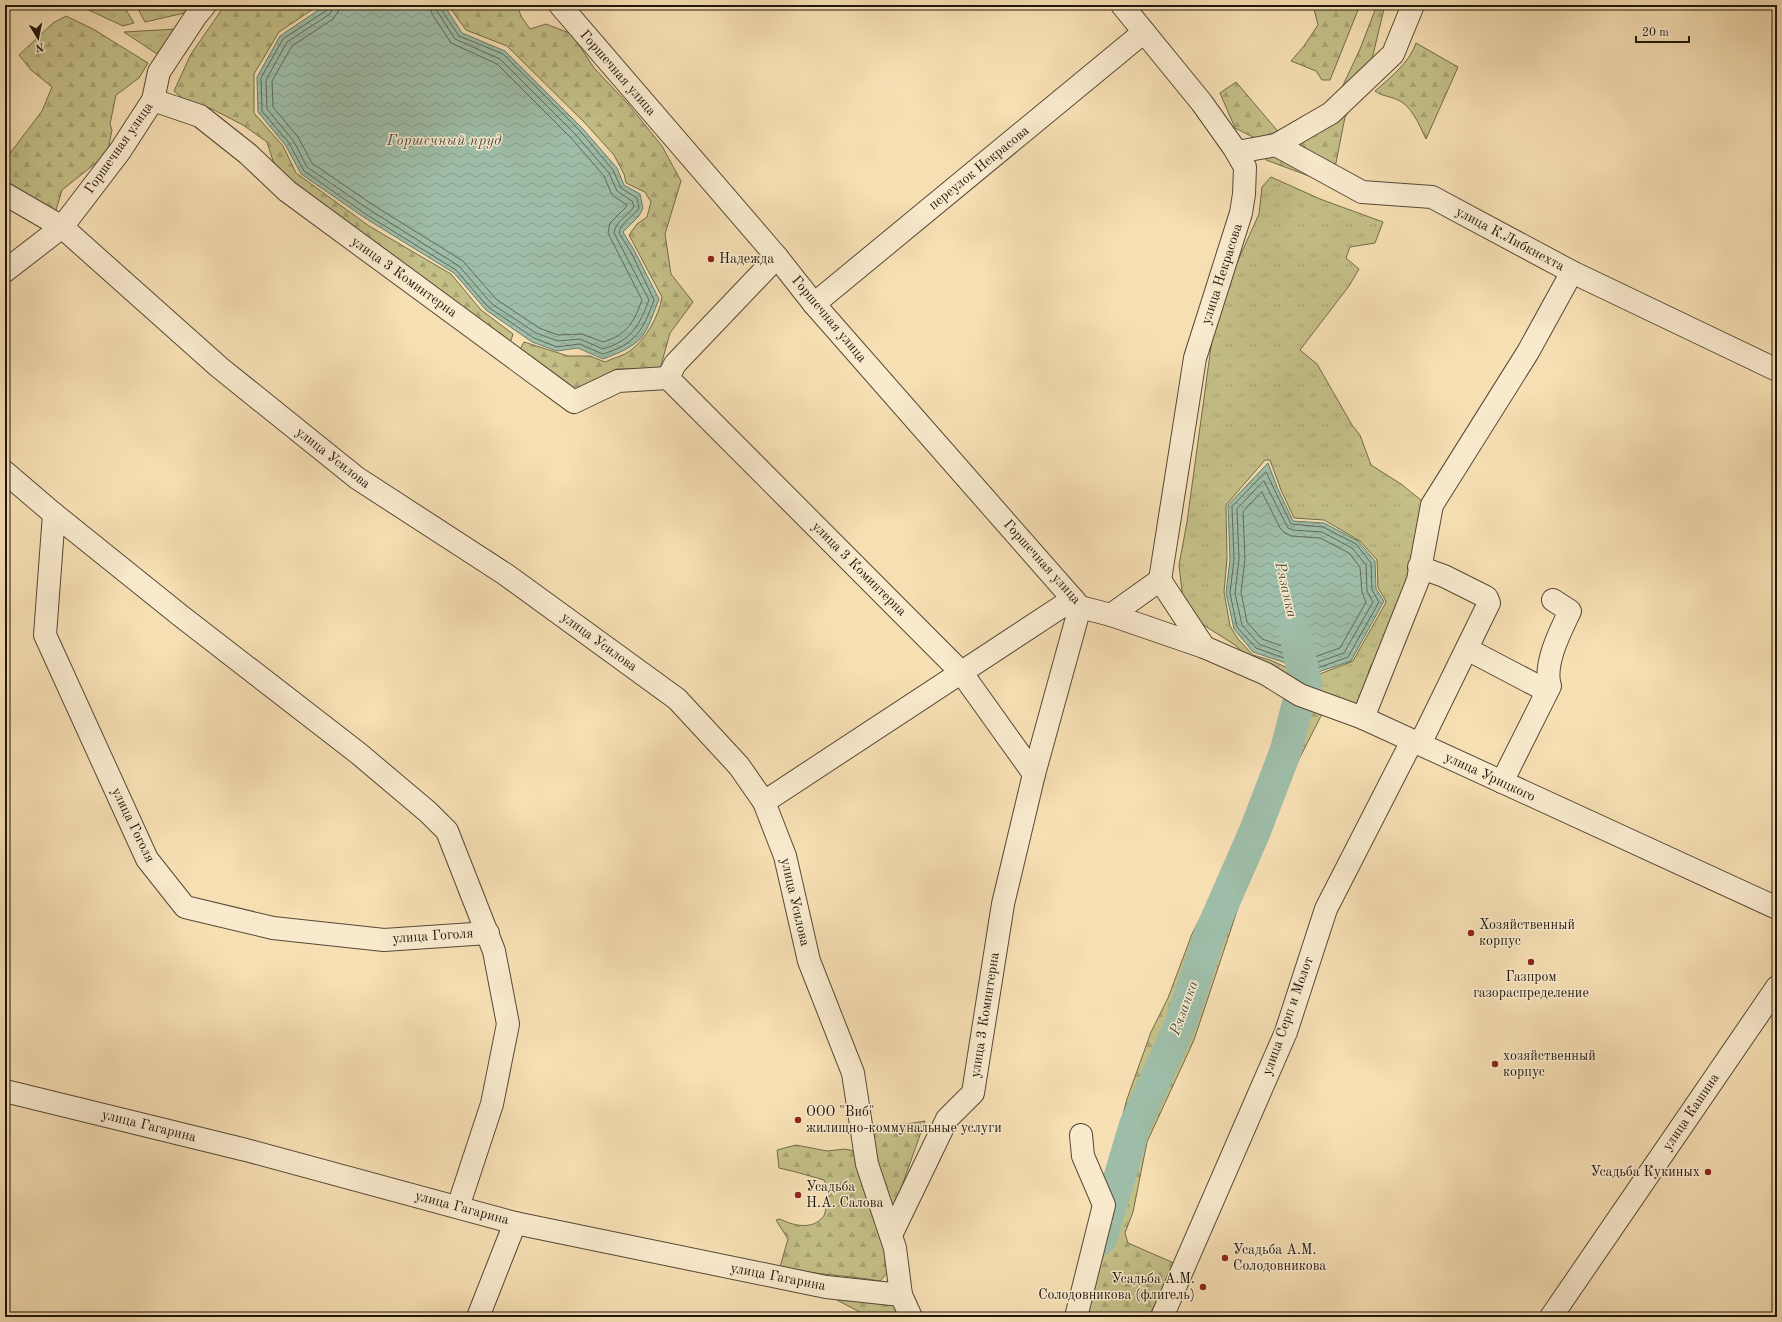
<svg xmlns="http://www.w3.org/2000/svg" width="1782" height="1322" font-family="'Old Standard TT',serif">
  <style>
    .grass { fill: url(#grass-tufts); stroke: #726b4a }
    .forest { fill: url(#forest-firs); stroke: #726b4a }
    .water { fill: url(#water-waves); stroke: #6c7b6a }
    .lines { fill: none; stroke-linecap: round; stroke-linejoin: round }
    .shore { stroke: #606a5a; stroke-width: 1 }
    .river { stroke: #9ebda8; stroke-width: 32 }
    .minor-casing { stroke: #564936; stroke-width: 24 }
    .minor { stroke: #f9eace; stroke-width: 22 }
    .poi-dot { fill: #8f2418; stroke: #f9eace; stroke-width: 1.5 }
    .labels { text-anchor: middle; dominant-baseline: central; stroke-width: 3; stroke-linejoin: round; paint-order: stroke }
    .street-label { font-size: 14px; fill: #21170c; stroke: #f9eace }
    .poi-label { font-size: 14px; fill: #21170c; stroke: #f9eace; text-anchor: start }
    .water-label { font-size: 15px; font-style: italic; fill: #4d5143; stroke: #f9eace }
  </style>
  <defs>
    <pattern id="grass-tufts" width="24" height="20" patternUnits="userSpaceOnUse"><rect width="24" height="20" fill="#c4bf87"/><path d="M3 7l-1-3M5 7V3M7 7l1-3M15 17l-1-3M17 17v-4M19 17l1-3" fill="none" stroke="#a8a373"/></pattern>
    <pattern id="forest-firs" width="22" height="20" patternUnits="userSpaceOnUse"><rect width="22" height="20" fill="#c4bf87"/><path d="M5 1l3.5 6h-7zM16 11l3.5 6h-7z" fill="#a8a373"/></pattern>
    <pattern id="water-waves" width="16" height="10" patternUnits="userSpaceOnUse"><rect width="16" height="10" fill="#9ebda8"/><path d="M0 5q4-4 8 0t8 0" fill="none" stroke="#88a28f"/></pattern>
  </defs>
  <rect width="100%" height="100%" fill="#f6dfb3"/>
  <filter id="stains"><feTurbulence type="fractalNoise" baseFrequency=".005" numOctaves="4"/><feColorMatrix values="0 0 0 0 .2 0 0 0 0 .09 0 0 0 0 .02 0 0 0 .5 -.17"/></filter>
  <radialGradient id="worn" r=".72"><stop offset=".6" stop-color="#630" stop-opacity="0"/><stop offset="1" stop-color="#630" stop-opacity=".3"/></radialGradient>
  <g class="grass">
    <polygon points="78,5 123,5 134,23 123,26"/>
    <polygon points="136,5 185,5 189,12 145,22"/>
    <polygon points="177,29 157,54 124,32"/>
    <polygon points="1271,177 1320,199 1383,222 1375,243 1350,247 1346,258 1359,269 1349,286 1300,350 1317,364 1352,425 1360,435 1371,465 1401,484 1427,505 1413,575 1369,671 1364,699 1359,711 1311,687 1312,677 1353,661 1385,604 1386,601 1378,588 1377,560 1360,541 1324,520 1294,518 1281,490 1270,460 1265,460 1226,505 1227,559 1224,592 1230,626 1238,639 1253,655 1270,660 1308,677 1306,683 1296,681 1255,664 1235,645 1202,624 1184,609 1179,565 1187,522 1214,325 1231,276 1259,214 1262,187"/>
  </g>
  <g class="forest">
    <polygon points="225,5 319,5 279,32 254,74 254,113 283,146 296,173 369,226 451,274 481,310 513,334 509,347 286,178 273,161 267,142 243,125 212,109 186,101 174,91 191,54"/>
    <path d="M448,5H517L521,16L530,29L546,24L572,34L594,68L628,104L662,146L681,181L665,234L671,274L693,302L670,333L660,369H617L575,389L519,351L524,342L568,356H590L605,362C613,358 623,356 630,351C646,339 659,316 662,297L629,235L637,224L647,217L651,202L645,192L626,183L624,174L614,155L585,123L507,46L466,30Z"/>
    <polygon points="1313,5 1360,5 1330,80 1322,80 1316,71 1291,61 1304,46 1318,25"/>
    <polygon points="1377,5 1385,5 1365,88 1345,117 1333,178 1325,182 1266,160 1259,140 1235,128 1220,93 1236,82 1281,135 1338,96 1360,49"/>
    <polygon points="66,16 93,29 148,63 139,78 116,95 110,124 112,130 107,154 62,190 56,210 48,218 5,186 5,160 42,111 52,87 31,70 19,55 53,23"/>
    <path d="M1416,43L1458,67L1426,139C1419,125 1412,105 1396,99C1388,96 1382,96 1375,91C1391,77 1409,63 1416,43Z"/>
    <polygon points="1285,699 1324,710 1285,787 1241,899 1194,1040 1147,1142 1133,1212 1125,1233 1128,1243 1174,1263 1149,1317 1088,1317 1096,1268 1117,1214 1107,1185 1107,1174 1127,1099 1151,1032 1168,998 1192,934 1244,833 1260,798"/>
    <polygon points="925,1121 889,1222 871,1125 907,1124"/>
    <path d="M796,1145L827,1151L845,1149L854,1151L889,1261V1271L880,1281C846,1275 814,1275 780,1267L788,1239L776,1220L780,1219C792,1225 810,1230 821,1219C826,1215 825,1210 827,1204C830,1195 828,1189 824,1180L796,1172L779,1168L777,1150Z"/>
    <polygon points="839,1294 895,1305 901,1317 869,1317 837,1300"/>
  </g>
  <g class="water">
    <path d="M330,5H444L462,33L505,51L583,129L617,168L624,185L640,194L643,208L639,216L623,232L634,250L659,299C654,311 649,329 640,339C630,349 616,354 603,359L578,348L557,351L532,342L486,310L454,273L365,218L301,174L286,146L258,112L257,77L280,36L323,7Z"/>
    <polygon points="1268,463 1277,487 1293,521 1324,523 1358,541 1375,561 1376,589 1384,601 1351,661 1309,675 1283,662 1253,652 1234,629 1226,593 1230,560 1228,505"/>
  </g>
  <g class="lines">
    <g class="shore">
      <path d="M328,5L327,10L283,39L261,78L262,111L289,143L304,171L367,215L456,270L488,307L534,338L557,347L579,344L603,354C636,344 643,330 654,300L631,252L619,233C620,223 634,216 639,208L637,198L621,188L613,170L580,131L503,54L459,36L441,9V5"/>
      <path d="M334,5L330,14L287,42L266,80L267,109L293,140L307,167L370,210L459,266L492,304L536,333L558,341L580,339L603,349C632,340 639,326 649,300L614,233C615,221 629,216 634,206L632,201L617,191L609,173L576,135L500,59L455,39L437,11L436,5"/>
      <path d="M340,5L338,12L333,19L292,46L272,81L273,107L298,137L312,163L373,205L463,261L496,299L539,328L558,335L582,334L603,342C627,335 634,322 642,300L608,233L610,223L626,207L627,205L612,195L604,176L572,139L497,64L451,43L432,14L430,5"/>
      <polygon points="1266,472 1291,524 1323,527 1356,544 1371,563 1372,590 1379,602 1348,657 1309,671 1284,658 1256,648 1237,627 1230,593 1234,559 1232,507"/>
      <polygon points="1264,481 1288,528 1293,530 1322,532 1352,548 1366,565 1367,591 1373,602 1344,653 1309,665 1286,654 1259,644 1242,625 1235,593 1239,559 1237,509"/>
      <polygon points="1262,492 1280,528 1285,533 1292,536 1320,538 1349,553 1360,567 1362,592 1366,602 1340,648 1309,659 1288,648 1262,639 1247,622 1241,592 1245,559 1243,512"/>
    </g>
    <g class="river">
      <polyline points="1294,631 1306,683"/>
      <polyline points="1101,1239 1135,1125 1181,1023 1209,936 1255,831 1286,750 1298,703"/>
    </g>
    <defs>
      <g id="minor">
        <polyline points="560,5 777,257 814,304 1080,607 1111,615 1204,647 1266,674 1300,695 1363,718 1777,908"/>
        <polyline points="1122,5 1202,103 1234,148 1245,167 1244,194 1241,213 1195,358 1160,580"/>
        <polyline points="153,100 200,116 248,154 287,191 574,402 618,381 668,378"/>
        <polyline points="1276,145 1331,113 1393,54 1413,5"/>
        <polyline points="1237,152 1276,145 1362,192 1432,197 1572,272 1777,370"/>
        <polyline points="5,194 62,227 219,367 357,478 505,574 677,699 739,766 764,802 785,856 809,961 853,1073 867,1164 895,1248 901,1295"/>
        <polyline points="777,257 675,364 668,378 961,672 1034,774"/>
        <polyline points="5,271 62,227 120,151 153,100 159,72 196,16 205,5"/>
        <polyline points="814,304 1144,32"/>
        <polyline points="5,472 54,514 181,616 358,753 428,812 447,831 494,951 508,1024 492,1104 458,1207"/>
        <polyline points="54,514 45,635 147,859 185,907 273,928 384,940 488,933"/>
        <polyline points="1419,567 1444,576 1484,596 1487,598 1489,603 1420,744"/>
        <polyline points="1160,580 1204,647"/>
        <polyline points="1111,615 1160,580"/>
        <polyline points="1467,649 1547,691"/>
        <polyline points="1363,718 1418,580 1432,505 1528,352 1572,272"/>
        <path d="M1502,782L1550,686C1543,664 1561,630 1570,611L1553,600"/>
        <polyline points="764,802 1073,599"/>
        <polyline points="5,1091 246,1150 515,1223 826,1287 901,1295 911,1317"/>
        <polyline points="891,1235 947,1119 973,1093 1003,904 1034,774 1080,607"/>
        <polyline points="478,1317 515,1223"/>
        <polyline points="1076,1317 1104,1205 1083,1156 1081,1135"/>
        <polyline points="1162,1317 1286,1032 1326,909 1412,741"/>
        <polyline points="1551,1317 1777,987"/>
      </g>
    </defs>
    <use href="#minor" class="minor-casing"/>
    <use href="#minor" class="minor"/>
  </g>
  <g class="poi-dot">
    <circle cx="711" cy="259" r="4"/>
    <circle cx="1471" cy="933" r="4"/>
    <circle cx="1531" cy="962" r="4"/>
    <circle cx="1495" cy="1064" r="4"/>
    <circle cx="798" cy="1120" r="4"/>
    <circle cx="1708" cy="1172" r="4"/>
    <circle cx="798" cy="1195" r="4"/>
    <circle cx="1225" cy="1258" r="4"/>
    <circle cx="1203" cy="1287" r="4"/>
  </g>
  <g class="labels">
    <g class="street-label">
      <text transform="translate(618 73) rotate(49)">Горшечная улица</text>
      <text transform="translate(119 148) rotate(-55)">Горшечная улица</text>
      <text transform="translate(979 168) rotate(-39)">переулок Некрасова</text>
      <text transform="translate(1510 239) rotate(28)">улица К.Либкнехта</text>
      <text transform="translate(1222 274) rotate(-72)">улица Некрасова</text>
      <text transform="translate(404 277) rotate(36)">улица 3 Коминтерна</text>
      <text transform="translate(829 319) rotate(50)">Горшечная улица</text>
      <text transform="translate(333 458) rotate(38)">улица Усилова</text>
      <text transform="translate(1042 562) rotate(48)">Горшечная улица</text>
      <text transform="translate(859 569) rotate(45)">улица 3 Коминтерна</text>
      <text transform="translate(599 642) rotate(36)">улица Усилова</text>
      <text transform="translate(1490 777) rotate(25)">улица Урицкого</text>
      <text transform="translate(133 825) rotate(64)">улица Гоголя</text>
      <text transform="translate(795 902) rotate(77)">улица Усилова</text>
      <text transform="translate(433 936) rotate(-4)">улица Гоголя</text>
      <text transform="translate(985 1015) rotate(-81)">улица 3 Коминтерна</text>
      <text transform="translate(1288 1016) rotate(-70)">улица Серп и Молот</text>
      <text transform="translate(1691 1112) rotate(-56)">улица Кашина</text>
      <text transform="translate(149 1126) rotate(14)">улица Гагарина</text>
      <text transform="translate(462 1208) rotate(15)">улица Гагарина</text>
      <text transform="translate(778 1277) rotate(11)">улица Гагарина</text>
    </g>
    <g class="poi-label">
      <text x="719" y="259">Надежда</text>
      <text x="1479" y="925">Хозяйственный<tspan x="1479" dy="16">корпус</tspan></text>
      <text x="1531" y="977" text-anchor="middle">Газпром<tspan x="1531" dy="16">газораспределение</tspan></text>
      <text x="1503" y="1056">хозяйственный<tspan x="1503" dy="16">корпус</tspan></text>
      <text x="806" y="1112">ООО "Виб"<tspan x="806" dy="16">жилищно-коммунальные услуги</tspan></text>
      <text x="1700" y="1172" text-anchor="end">Усадьба Кукиных</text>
      <text x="806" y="1187">Усадьба<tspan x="806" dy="16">Н.А. Салова</tspan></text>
      <text x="1233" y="1250">Усадьба А.М.<tspan x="1233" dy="16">Солодовникова</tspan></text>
      <text x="1195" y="1279" text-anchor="end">Усадьба А.М.<tspan x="1195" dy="16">Солодовникова (флигель)</tspan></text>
    </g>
    <g class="water-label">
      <text x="444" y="141">Горшечный пруд</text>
      <text transform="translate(1285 590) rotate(77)">Рязанка</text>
      <text transform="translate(1185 1008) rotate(-70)">Рязанка</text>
    </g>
  </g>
  <rect width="1782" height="1322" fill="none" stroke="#f6dfb3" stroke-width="20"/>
  <rect x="6" y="6" width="1770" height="1310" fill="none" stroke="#21170c" stroke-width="2"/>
  <rect x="10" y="10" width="1762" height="1302" fill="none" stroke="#21170c"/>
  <g transform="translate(38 38) rotate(170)" stroke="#f9eace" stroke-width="3" paint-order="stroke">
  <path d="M0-3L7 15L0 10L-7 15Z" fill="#21170c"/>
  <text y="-6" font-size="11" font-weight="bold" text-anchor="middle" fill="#21170c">N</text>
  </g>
  <path d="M1636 36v6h53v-6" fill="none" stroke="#21170c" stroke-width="2"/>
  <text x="1642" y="36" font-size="12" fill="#21170c" stroke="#f9eace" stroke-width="3" paint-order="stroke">20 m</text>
  <rect width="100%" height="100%" filter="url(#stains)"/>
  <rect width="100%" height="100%" fill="url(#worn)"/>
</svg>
